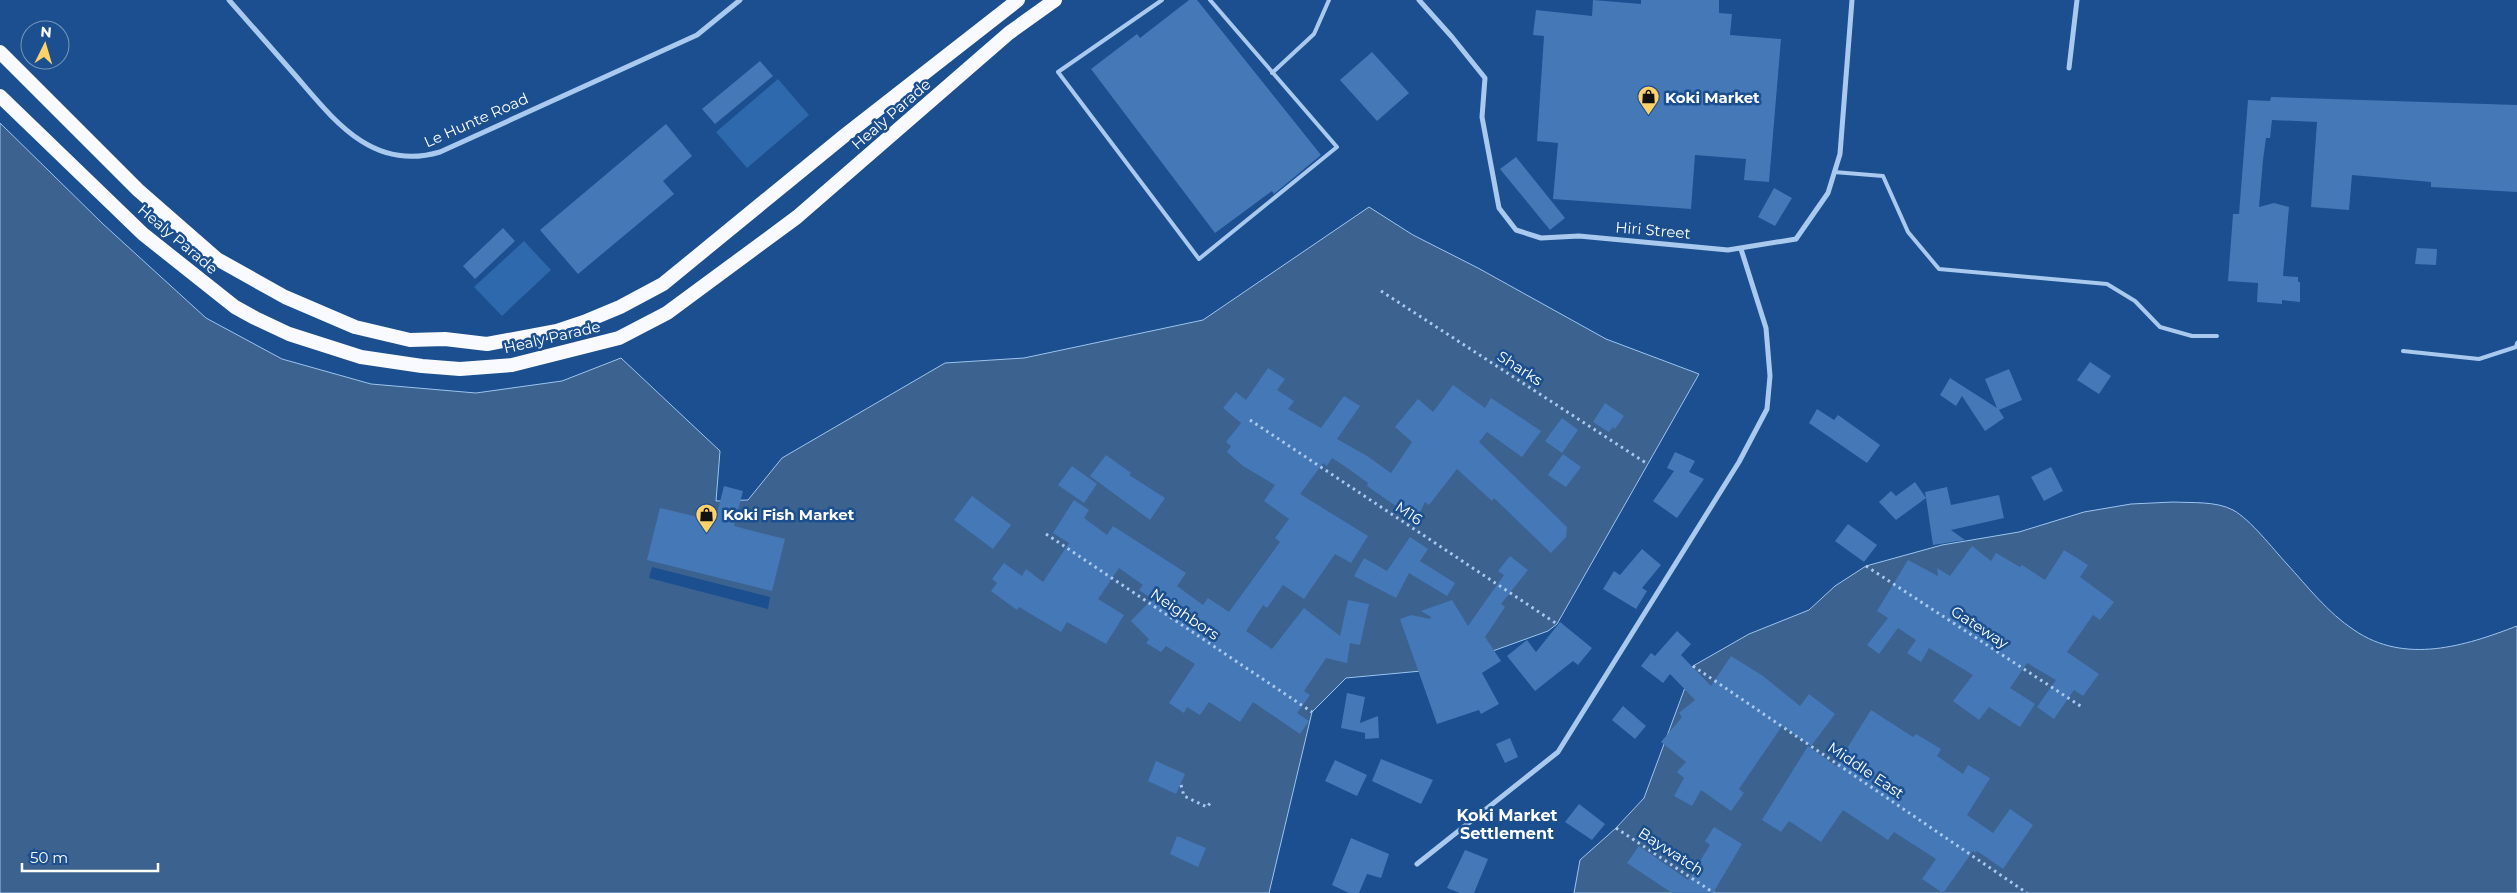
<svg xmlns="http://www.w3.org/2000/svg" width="2517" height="893" font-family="Montserrat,sans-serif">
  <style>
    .green { fill: #2e69ad }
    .water { fill: #3c6290; stroke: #9cc4f0 }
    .pier { fill: #1b4f8f }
    .building { fill: #4478b7 }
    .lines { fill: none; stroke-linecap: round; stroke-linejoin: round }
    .path { stroke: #a9c9ee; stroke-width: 3; stroke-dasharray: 2.5 4; stroke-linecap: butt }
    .service { stroke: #a9c9ee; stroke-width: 4 }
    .minor { stroke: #a9c9ee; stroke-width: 5 }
    .trunk { stroke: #f8faff; stroke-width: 14 }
    .labels { text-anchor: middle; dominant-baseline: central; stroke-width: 5; stroke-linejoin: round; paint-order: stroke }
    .poi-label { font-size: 15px; font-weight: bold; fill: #fff; stroke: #1b4f8f; text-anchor: start }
    .street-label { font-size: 15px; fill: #fff; stroke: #1b4f8f }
    .neighbourhood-label { font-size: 16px; font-weight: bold; fill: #fff; stroke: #1b4f8f }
  </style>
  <rect width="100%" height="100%" fill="#1b4f8f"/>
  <g class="green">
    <polygon points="778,79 809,115 747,168 716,132"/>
    <polygon points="524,241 551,270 502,316 474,287"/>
  </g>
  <g class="water">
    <polygon points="0,123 103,224 206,318 282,359 371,384 476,393 562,381 621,358 720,451 716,501 748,500 782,458 945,363 1024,358 1203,320 1369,207 1413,235 1478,268 1606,339 1699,374 1557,624 1548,631 1443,669 1346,678 1312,712 1269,893 0,893"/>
    <path d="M2173,502C2192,503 2216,501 2233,510C2251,520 2272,548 2287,564C2307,586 2328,613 2354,630C2405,665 2465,646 2517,626V893H1574L1580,860L1616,828L1644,798L1693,666L1749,634L1809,610L1835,586L1866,566L1942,545L2019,532L2084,512L2131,504Z"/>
  </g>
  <polygon class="pier" points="652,567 770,597 768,609 649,578"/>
  <g class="building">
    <polygon points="1189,0 1197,0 1321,155 1274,194 1272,191 1215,233 1091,69 1137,34 1140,38"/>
    <polygon points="1593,0 1641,4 1641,0 1719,0 1719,13 1732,14 1730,35 1781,39 1769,182 1744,180 1746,159 1695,155 1691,209 1553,199 1558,143 1537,141 1544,36 1533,35 1536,10 1592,16"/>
    <polygon points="1372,52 1409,93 1377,121 1340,80"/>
    <polygon points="760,61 773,76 715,124 702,109"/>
    <polygon points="2271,97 2517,105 2517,192 2431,187 2431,182 2352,175 2349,210 2311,207 2317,122 2272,120 2270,138 2266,138 2263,160 2259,207 2274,203 2289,207 2283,276 2298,277 2298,282 2300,282 2300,302 2282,300 2282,304 2257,302 2258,283 2228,281 2233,214 2239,214 2248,100 2270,101"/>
    <polygon points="666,124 692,156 663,181 674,194 578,274 540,230"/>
    <polygon points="1516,157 1565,218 1550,230 1500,169"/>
    <polygon points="1774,188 1792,198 1775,226 1758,217"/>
    <polygon points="503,228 515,241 475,279 463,266"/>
    <polygon points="2417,248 2437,249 2436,265 2415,264"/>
    <polygon points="2090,362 2111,376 2099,394 2077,380"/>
    <polygon points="1268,368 1285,379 1277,390 1294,401 1288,409 1321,428 1344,396 1360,406 1337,439 1367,456 1391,473 1412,442 1395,427 1418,399 1433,412 1453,385 1485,408 1491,398 1541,431 1522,457 1487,432 1479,442 1567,527 1566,537 1551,553 1494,498 1492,501 1457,469 1429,505 1425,502 1415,522 1393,510 1396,506 1367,486 1368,483 1346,467 1332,458 1327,466 1323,463 1300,494 1368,536 1351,563 1335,554 1304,599 1283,585 1267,608 1263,605 1246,631 1272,649 1304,608 1340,636 1348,600 1369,604 1360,645 1350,643 1347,663 1326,658 1304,691 1310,695 1297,713 1309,721 1300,734 1253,702 1240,722 1209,702 1200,715 1187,707 1184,713 1169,703 1195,664 1166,646 1161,652 1146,643 1149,639 1131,621 1152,599 1139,590 1143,585 1119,568 1098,599 1124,615 1106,644 1067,622 1061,632 1019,607 1017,610 991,591 997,583 992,579 1004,563 1022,576 1026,569 1043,582 1069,543 1053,533 1074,500 1089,510 1084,518 1107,535 1113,526 1186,573 1177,586 1203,605 1208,598 1229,612 1280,542 1275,538 1289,519 1264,501 1275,485 1243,466 1227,452 1231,446 1226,442 1241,423 1223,408 1236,392 1246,400"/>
    <polygon points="2009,369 2022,400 1999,410 2004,418 1985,431 1962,396 1956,406 1940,395 1950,378 1997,408 1985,379"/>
    <polygon points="1605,403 1624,416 1615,429 1613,427 1609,432 1593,422"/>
    <polygon points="1817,409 1834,420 1838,415 1880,445 1867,463 1809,423"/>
    <polygon points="1562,418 1578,430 1562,453 1545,441"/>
    <polygon points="1675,452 1695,461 1689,472 1704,479 1677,518 1653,501 1674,471 1667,468"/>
    <polygon points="1563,454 1581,467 1566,487 1548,475"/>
    <polygon points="1106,455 1131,473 1129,475 1165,498 1150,520 1090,476"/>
    <polygon points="1072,466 1097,484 1084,503 1058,485"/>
    <polygon points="2051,467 2063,491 2044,501 2031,477"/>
    <polygon points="1915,482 1926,498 1925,492 1947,487 1951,505 1999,495 2004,518 1951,530 1965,540 1933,545 1926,498 1896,520 1879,502 1891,491 1896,496"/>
    <polygon points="724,486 743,491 734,526 785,539 772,591 647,560 660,508 715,521"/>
    <polygon points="972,496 1011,525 993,549 954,520"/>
    <polygon points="1848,524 1877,545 1864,562 1835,541"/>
    <polygon points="1410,537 1428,549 1420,561 1455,583 1447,596 1409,573 1396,598 1354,576 1364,558 1387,571"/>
    <polygon points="1972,546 1991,561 1996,553 2020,567 2022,565 2045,580 2064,550 2088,565 2080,577 2114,602 2100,620 2093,615 2067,652 2099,674 2083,696 2074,690 2054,719 2037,707 2056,680 2027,663 2010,688 2035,704 2020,727 1989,707 1979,720 1953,701 1973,675 1929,648 1921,662 1907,653 1916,640 1898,628 1879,654 1867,645 1888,618 1877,611 1908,560 1938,576 1937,568 1950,576"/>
    <polygon points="1642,549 1661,565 1642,588 1647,591 1636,609 1603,589 1614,571 1620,575"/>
    <polygon points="1510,556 1528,570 1501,604 1505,607 1485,637 1501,661 1482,673 1499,704 1481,714 1479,710 1437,724 1400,619 1411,615 1430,619 1431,617 1421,611 1452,600 1468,626 1504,575 1498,571"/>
    <polygon points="1560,622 1592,648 1578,665 1573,661 1535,691 1507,656 1527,640 1536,652"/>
    <polygon points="1677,631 1691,644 1681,655 1711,686 1731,656 1763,676 1800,706 1809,694 1835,714 1811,746 1782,726 1739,789 1744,793 1731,811 1701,790 1692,806 1674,796 1684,778 1677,772 1686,762 1661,742 1682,717 1679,713 1695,700 1670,674 1663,683 1641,666 1651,653 1655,656"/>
    <polygon points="1347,693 1365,697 1360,723 1378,716 1379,738 1365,739 1365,733 1341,728"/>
    <polygon points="1623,706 1646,726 1635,739 1612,720"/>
    <polygon points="1871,710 1913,737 1916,734 1941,749 1937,756 1963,774 1968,765 1990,778 1967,815 1993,833 2010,809 2033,825 2003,869 1977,851 1976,853 1973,851 1943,893 1922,879 1936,859 1894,832 1888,840 1843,810 1821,842 1789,821 1781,832 1762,820 1808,746 1836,766"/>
    <polygon points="1510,738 1518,757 1505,763 1496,744"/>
    <polygon points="1381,759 1433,780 1421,804 1372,781"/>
    <polygon points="1335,760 1367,775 1357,796 1325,781"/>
    <polygon points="1156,761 1185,774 1176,794 1148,781"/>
    <polygon points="1579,804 1605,824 1592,840 1565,822"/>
    <polygon points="1714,827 1742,844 1713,893 1672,893 1627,863 1639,846 1688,880 1710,845 1705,841"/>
    <polygon points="1177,836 1206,848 1198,867 1170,854"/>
    <polygon points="1351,838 1389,854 1381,878 1367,874 1359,893 1349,893 1332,885"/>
    <polygon points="1465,850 1488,859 1474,893 1460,893 1447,888"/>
  </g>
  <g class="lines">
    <g class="path">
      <polyline points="1381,291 1646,463"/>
      <polyline points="1250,420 1557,624"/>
      <polyline points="1046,534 1312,712"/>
      <polyline points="1866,566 2082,707"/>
      <polyline points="1693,666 2027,893"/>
      <polyline points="1181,785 1184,796 1207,807 1211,802"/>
      <polyline points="1616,828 1714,893"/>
    </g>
    <g class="service">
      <polyline points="1162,0 1058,72 1199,259 1337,147 1210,0"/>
      <polyline points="1272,73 1314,34 1329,0"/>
      <polyline points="1834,172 1883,176 1908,232 1939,269 2107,284 2135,301 2160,327 2192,336 2217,336"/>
      <polyline points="2403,351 2479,359 2516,347 2517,343"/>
    </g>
    <g class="minor">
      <path d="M229,0C251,25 273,50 295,75C334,120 372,172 440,152L697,35L740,0"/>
      <polyline points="1419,0 1452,37 1485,78 1482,117 1499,208 1516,230 1541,238 1579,236 1728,250 1796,239 1828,193 1840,154 1852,0"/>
      <polyline points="2069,68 2077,0"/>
      <polyline points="1417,864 1558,752 1739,462 1767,409 1770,376 1766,328 1741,249"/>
    </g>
    <g class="trunk">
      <polyline points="0,52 138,190 217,259 285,297 355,327 410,340 445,339 487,344 557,331 584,322 620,307 663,284 844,136 1018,0"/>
      <polyline points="0,96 143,234 235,307 255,318 289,334 361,357 422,366 460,369 512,365 619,338 667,313 797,217 1009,33 1055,0"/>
    </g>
  </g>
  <defs>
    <symbol id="shop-pin" viewBox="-11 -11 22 30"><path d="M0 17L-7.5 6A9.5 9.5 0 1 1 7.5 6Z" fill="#ffd166" stroke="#1b4f8f"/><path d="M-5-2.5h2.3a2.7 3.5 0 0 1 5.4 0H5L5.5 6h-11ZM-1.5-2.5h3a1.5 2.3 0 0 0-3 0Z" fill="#111"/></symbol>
  </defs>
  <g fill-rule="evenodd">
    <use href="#shop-pin" x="1636" y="84" width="25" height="34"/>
    <use href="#shop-pin" x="694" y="502" width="25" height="34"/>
  </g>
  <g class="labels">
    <g class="poi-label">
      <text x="1665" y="97">Koki Market</text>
      <text x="723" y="514">Koki Fish Market</text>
    </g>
    <g class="street-label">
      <text transform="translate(891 114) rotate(-41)">Healy Parade</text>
      <text transform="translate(476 120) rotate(-24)">Le Hunte Road</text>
      <text transform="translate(1653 230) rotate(5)">Hiri Street</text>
      <text transform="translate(178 239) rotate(40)">Healy Parade</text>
      <text transform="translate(552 337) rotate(-13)">Healy Parade</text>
      <text transform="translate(1520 368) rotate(33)">Sharks</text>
      <text transform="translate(1409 513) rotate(34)">M16</text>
      <text transform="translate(1185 614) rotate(34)">Neighbors</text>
      <text transform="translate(1980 627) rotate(33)">Gateway</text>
      <text transform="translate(1866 770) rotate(34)">Middle East</text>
      <text transform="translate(1671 851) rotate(33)">Baywatch</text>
    </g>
    <g class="neighbourhood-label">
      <text x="1507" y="815">Koki Market<tspan x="1507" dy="18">Settlement</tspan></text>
    </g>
  </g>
  <g transform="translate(45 45) rotate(5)"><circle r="24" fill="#1b4f8f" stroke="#7695bc"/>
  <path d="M0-4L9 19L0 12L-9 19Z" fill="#ffd166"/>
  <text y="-8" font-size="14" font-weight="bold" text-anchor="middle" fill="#ffffff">N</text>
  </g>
  <path d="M22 863v8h136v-8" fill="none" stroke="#ffffff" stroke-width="2.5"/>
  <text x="30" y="863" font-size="15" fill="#ffffff" stroke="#1b4f8f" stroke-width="4" paint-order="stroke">50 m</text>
</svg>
